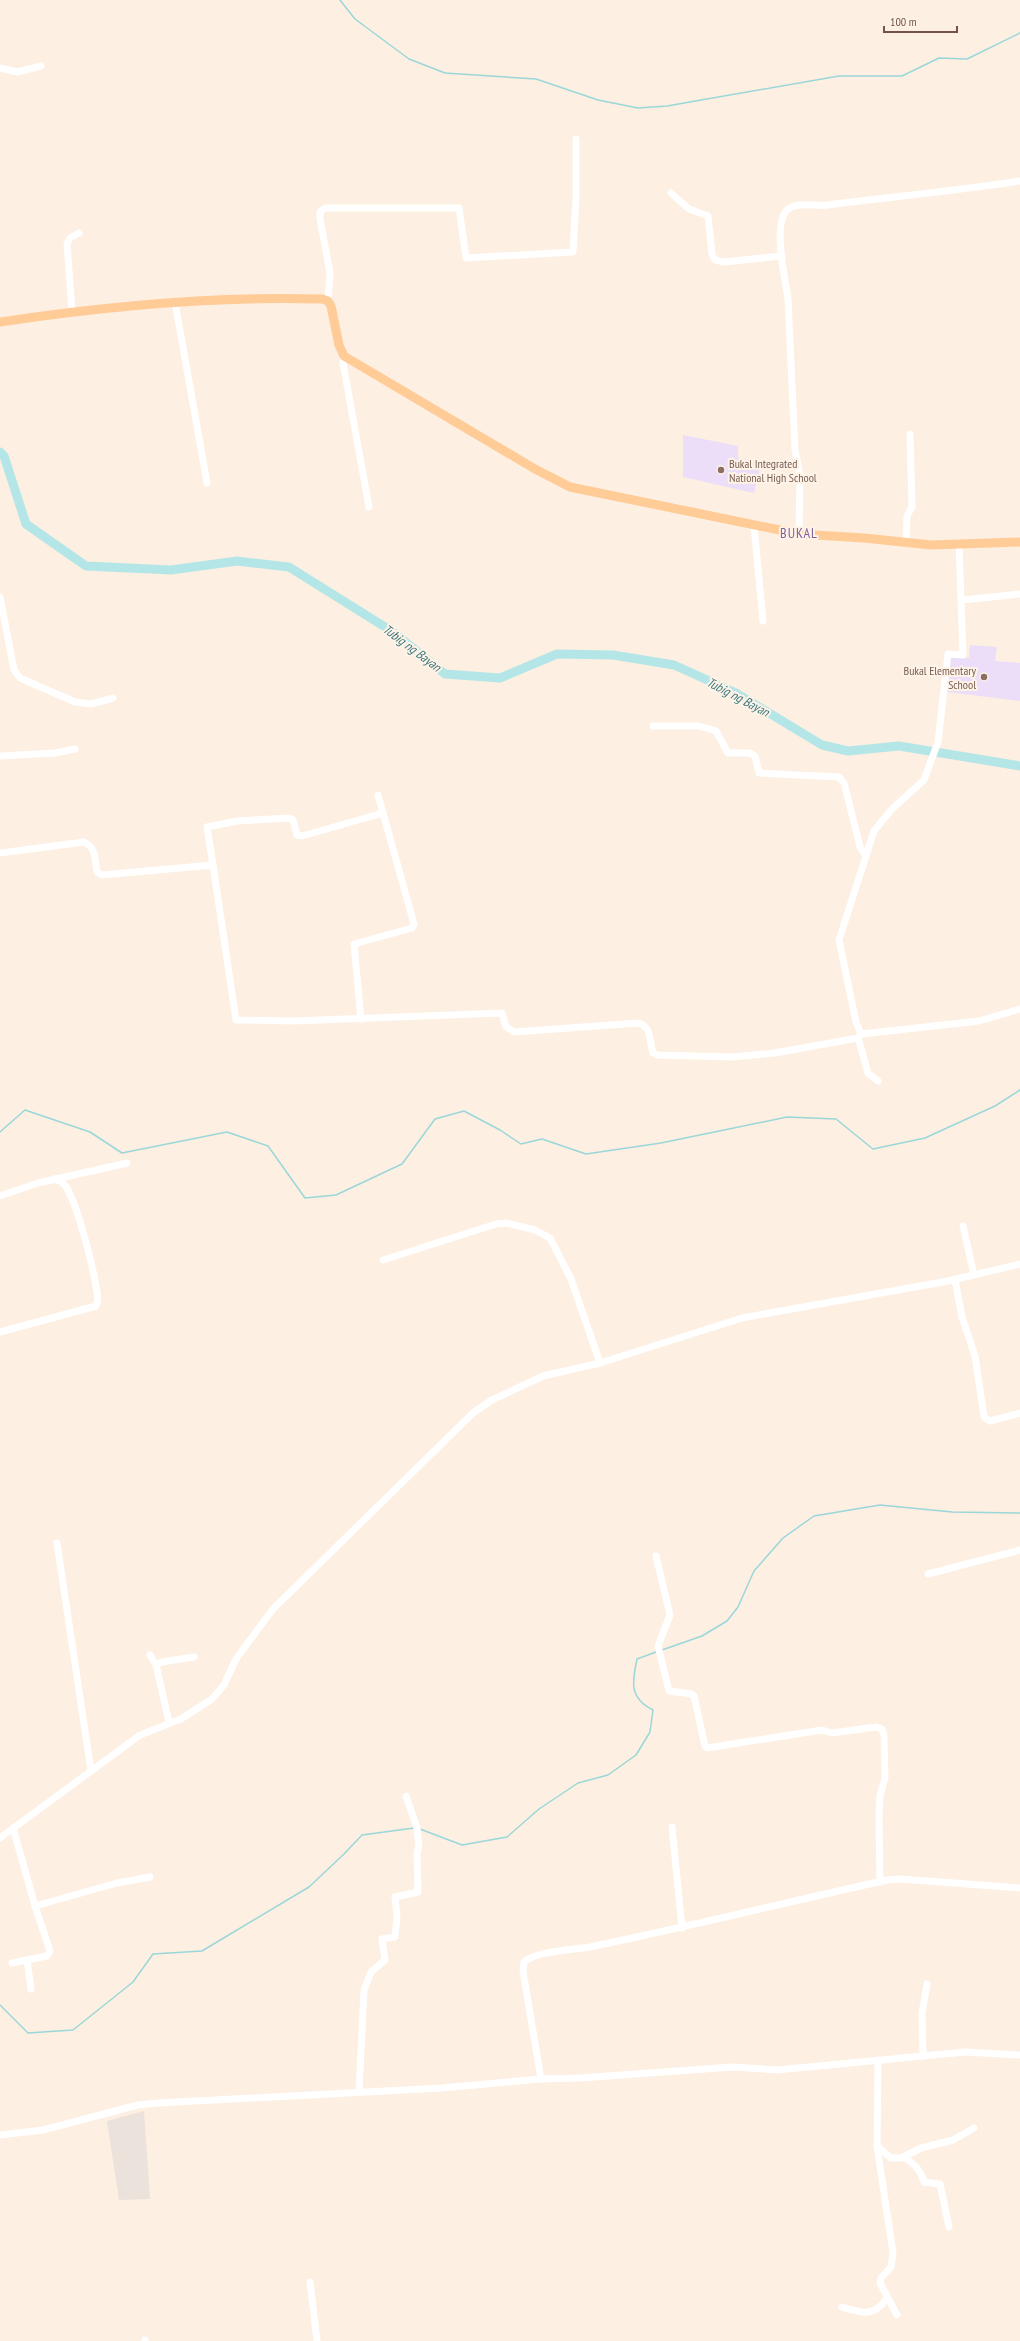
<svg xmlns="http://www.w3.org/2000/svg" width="1020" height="2341" font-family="'PT Sans Narrow',sans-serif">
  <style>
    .industrial { fill: #ece2dc }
    .education { fill: #ecdef9 }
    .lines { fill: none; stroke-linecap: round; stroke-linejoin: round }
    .stream { stroke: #9ad7da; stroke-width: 1.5 }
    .river { stroke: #b5e6e7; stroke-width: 9 }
    .minor { stroke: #fff; stroke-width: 7 }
    .major { stroke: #ffcb96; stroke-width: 9 }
    .education-dot { fill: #8d6e63; stroke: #fff3e8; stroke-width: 1.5 }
    .labels { text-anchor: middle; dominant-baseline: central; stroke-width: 4; stroke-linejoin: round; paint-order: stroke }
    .education-label { font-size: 12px; fill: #785e54; stroke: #fff3e8; text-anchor: start }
    .water-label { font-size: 13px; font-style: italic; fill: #3a787c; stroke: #fff3e8 }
    .quarter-label { font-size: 14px; letter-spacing: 1px; fill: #806299; stroke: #fff3e8 }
  </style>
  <rect width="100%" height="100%" fill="#fdefe1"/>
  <polygon class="industrial" points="144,2111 150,2199 119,2200 107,2121"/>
  <g class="education">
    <polygon points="683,435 738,446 738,458 761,463 754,493 683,477"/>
    <polygon points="970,645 997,647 995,661 1020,663 1020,701 947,692 950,656 969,658"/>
  </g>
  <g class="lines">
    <g class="stream">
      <polyline points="340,0 355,19 409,59 445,73 536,79 598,100 638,108 667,106 839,76 902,76 939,58 967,59 1020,33"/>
      <polyline points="0,1132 25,1110 90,1132 122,1153 227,1132 268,1146 305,1198 336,1195 402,1164 435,1119 464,1111 500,1130 521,1144 542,1139 586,1154 661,1143 787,1117 836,1119 873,1149 925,1138 995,1106 1020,1090"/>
      <polyline points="662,1650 702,1636 727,1621 738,1607 754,1571 783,1538 814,1516 880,1505 952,1512 1020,1513"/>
      <path d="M420,1829L462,1845L507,1837L539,1809L578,1783L608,1775L636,1755L650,1732L653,1710C629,1698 632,1682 637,1659L656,1652"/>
      <polyline points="0,2005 28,2033 73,2030 133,1982 153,1954 202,1951 309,1887 344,1854 362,1835 414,1828"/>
    </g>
    <polyline class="river" points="0,452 4,456 26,524 86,566 171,570 237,561 289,567 393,632 445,674 500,678 557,654 613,655 674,665 736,693 822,745 848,751 899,746 1020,766"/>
    <g class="minor">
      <polyline points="0,68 17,72 41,66"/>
      <polyline points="671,193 689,209 708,216 712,254 715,260 724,262 782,256"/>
      <polyline points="328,301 330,273 320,219 320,212 325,208 459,208 466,258 573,252 576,198 576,139"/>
      <polyline points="175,302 207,483"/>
      <polyline points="72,312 67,243 70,238 79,233"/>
      <polyline points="344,356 343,363 369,507"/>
      <polyline points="754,526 763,621"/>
      <path d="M799,534L800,476L795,450L788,298C785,279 772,222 788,209C797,202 816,206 827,205C891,197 956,191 1020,181"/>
      <polyline points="906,543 907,516 912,507 910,434"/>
      <polyline points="0,597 14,670 20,678 75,702 91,704 113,698"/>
      <polyline points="962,600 1020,594"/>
      <polyline points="653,726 699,726 716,731 728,753 750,753 755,756 759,773 839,777 844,783 860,847 866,856"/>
      <polyline points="0,756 55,753 75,749"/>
      <path d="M0,853L84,842C96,847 95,860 97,872L102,875L213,865L236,1020L293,1021L502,1013L506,1027L514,1032L638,1023C652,1026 649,1042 653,1053L658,1055L732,1057L775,1053L858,1038L861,1034L856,1022L839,940L874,831L891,810L924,780L938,742L948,654L963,655L959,545"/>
      <polyline points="213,865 207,827 237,821 289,818 293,820 297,835 302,836 383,813"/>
      <polyline points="361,1019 354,944 412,928 414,924 378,795"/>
      <polyline points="861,1034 979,1021 1020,1009"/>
      <polyline points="858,1038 868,1073 878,1081"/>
      <polyline points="0,1196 38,1183 127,1163"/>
      <polyline points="963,1226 974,1275"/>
      <polyline points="383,1260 496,1224 507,1223 535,1230 550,1238 571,1279 600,1363"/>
      <polyline points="955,1280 962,1317 975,1356 984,1417 990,1421 1020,1413"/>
      <path d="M0,1332L96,1306L98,1300C96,1279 77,1197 63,1183C61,1181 57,1180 55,1179"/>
      <polyline points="57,1543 91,1771"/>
      <polyline points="656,1556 670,1615 658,1646 669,1691 692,1694 694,1696 705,1746 707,1748 822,1730 832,1733 876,1727 882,1729 884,1735 885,1778 880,1795 879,1817 880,1882"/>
      <polyline points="928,1574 1020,1550"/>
      <polyline points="150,1655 156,1665 169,1722"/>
      <polyline points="156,1665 162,1662 194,1657"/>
      <polyline points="672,1827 682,1928"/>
      <polyline points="0,1838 140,1735 181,1719 212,1699 224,1685 236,1659 273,1609 473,1413 492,1400 543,1376 600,1363 742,1318 948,1281 1020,1264"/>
      <polyline points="35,1906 117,1883 150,1877"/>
      <polyline points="27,1960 31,1989"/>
      <polyline points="12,1963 47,1956 50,1951 35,1906 13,1828"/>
      <polyline points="923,2055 922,2013 927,1984"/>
      <polyline points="878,2060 877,2146 893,2253 891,2267 881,2278 880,2283 897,2315"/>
      <path d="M541,2079L523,1971L524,1962C536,1951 572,1950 590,1947C690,1926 788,1902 887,1880L900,1879L1020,1888"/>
      <polyline points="359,2092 364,1990 371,1972 385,1960 382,1939 395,1937 397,1917 395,1897 418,1892 417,1853 419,1846 417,1828 406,1796"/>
      <polyline points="0,2135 43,2130 138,2105 158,2103 442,2088 541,2079 580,2078 733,2067 777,2070 965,2052 1020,2055"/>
      <polyline points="877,2146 891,2158 901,2158 921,2148 953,2140 974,2128"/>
      <path d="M904,2157C915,2165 920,2169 924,2182L940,2184L949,2227"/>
      <polyline points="310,2282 317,2341"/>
      <path d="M842,2307C861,2313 874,2318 887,2298"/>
      <polyline points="145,2340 145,2341"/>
    </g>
    <path class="major" d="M0,322C107,306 214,296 322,299L328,301L331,306L339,345L344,356L535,469L570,487L799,534L864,538L931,545L1020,542"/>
  </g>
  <g class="education-dot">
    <circle cx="721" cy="470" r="4"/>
    <circle cx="984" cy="677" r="4"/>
  </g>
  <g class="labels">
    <g class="education-label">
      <text x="729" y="463">Bukal Integrated<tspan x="729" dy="14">National High School</tspan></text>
      <text x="976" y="670" text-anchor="end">Bukal Elementary<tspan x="976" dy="14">School</tspan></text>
    </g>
    <g class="water-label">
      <text transform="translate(412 648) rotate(37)">Tubig ng Bayan</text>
      <text transform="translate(738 697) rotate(28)">Tubig ng Bayan</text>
    </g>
    <g class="quarter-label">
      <text x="799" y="533">BUKAL</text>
    </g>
  </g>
  <path d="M884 26v6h73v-6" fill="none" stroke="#755247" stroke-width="2"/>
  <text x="890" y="26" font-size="12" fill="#755247" stroke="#fff3e8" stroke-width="3" paint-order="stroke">100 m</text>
</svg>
